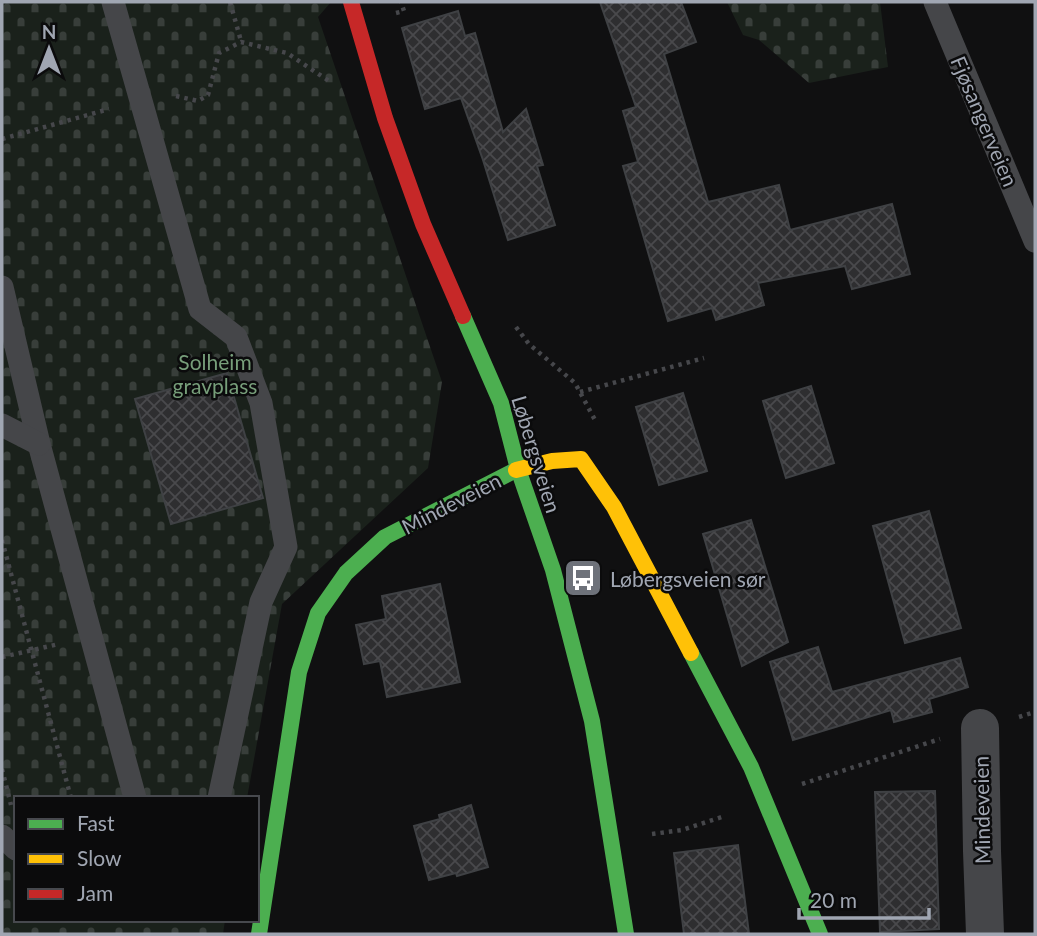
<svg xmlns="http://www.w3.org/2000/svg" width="1037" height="936" font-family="Lato,sans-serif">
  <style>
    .cemetery { fill: url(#cemetery-stones) }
    .building { fill: url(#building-cross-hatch); stroke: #3f4144; stroke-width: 2 }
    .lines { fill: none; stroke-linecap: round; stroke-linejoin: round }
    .path { stroke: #46474b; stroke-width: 4.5; stroke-dasharray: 3.5 5; stroke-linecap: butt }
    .lane { stroke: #454649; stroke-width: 23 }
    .street { stroke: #454649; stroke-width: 38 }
    .fast { stroke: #4caf50; stroke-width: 16 }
    .slow { stroke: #ffc107; stroke-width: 16 }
    .jam { stroke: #c62828; stroke-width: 16 }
    .labels { text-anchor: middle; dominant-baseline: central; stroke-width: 5; stroke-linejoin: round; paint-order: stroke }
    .street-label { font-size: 21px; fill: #a0a6b2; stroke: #0b0b0c }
    .park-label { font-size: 21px; fill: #779e7a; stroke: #0b0b0c }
    .poi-label { font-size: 21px; fill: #a0a6b2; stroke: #0b0b0c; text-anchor: start }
  </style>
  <defs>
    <pattern id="cemetery-stones" width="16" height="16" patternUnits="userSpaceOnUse" patternTransform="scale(1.75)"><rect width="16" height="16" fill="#1a211b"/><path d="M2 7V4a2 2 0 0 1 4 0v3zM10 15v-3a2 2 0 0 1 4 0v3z" fill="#383e3a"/></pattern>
    <pattern id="building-cross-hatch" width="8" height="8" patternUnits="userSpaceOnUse" patternTransform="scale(1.75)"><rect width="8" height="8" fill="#2e2e30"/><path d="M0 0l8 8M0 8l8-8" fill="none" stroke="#49494c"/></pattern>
  </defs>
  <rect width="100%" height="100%" fill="#101011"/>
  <g class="cemetery">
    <polygon points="2,2 331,2 318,17 442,382 428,468 282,604 247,798 16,798 16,920 225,920 223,934 2,934"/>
    <polygon points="727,2 880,2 888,67 809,83 759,40 743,35"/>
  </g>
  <g class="building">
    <polygon points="600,2 681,2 696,42 664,54 708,202 779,185 790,230 892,204 910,274 852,289 845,266 758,283 764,305 716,320 712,308 668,321 623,166 638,162 623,111 636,107"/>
    <polygon points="458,11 465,36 475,33 503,132 526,109 543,165 537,166 555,225 508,240 483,160 461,98 425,109 402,28"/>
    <polygon points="227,373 263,498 171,524 135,399"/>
    <polygon points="811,386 834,463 786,478 763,401"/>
    <polygon points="683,393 707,471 659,485 636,407"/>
    <polygon points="929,511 961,628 905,643 873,526"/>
    <polygon points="751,520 788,642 742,666 703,534"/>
    <polygon points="440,584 460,682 387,697 380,661 364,664 356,625 386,619 382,596"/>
    <polygon points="818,647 832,692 960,658 968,687 929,699 932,712 894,722 891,710 793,740 770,662"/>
    <polygon points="935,791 939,929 880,932 875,792"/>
    <polygon points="471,805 488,867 457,876 456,873 429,880 414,826 440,819 439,815"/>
    <polygon points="738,845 749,934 684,934 674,853"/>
  </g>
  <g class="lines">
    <g class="path">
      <polyline points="230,2 241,41"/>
      <polyline points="396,13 404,11 401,2"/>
      <polyline points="176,96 198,101 208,95 219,53 241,42 287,53 329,81"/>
      <polyline points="2,139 109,109"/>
      <polyline points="516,327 529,344 575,383 595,420"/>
      <polyline points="580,392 704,358"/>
      <polyline points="2,540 71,798"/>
      <polyline points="2,657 59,644"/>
      <polyline points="1019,717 1035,712"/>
      <polyline points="2,769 11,805"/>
      <polyline points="802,784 940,739"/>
      <polyline points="652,834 682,830 725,816"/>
    </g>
    <g class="lane">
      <polyline points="113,2 200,309 236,337 261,403 286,547 261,602 219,798"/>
      <polyline points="935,2 1035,241"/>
      <polyline points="2,287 39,444 135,798"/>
      <polyline points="2,425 39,444"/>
      <polyline points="2,836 16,849"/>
    </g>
    <polyline class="street" points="980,728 982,851 985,934"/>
    <g class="fast">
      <polyline points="463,316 501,403 518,469 553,570 592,721 626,934"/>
      <polyline points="691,653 751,767 820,934"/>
      <polyline points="259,934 299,672 318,613 346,573 385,537 516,470"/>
    </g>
    <polyline class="slow" points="516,470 552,461 581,459 614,507 691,653"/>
    <polyline class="jam" points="351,2 385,118 423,224 463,316"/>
  </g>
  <defs>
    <symbol id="bus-square" viewBox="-11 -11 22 22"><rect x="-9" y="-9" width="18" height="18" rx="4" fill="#6e727a" stroke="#0b0b0c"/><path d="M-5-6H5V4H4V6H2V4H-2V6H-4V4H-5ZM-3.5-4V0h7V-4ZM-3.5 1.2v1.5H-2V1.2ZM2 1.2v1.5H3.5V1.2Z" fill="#fff"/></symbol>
  </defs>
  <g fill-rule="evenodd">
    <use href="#bus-square" x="561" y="556" width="44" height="44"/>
  </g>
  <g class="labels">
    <g class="street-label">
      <text transform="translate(985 121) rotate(67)">Fjøsangerveien</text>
      <text transform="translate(537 454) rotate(73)">Løbergsveien</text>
      <text transform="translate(451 503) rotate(-27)">Mindeveien</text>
      <text transform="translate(981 810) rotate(-91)">Mindeveien</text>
    </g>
    <g class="park-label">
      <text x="215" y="361">Solheim<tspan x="215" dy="24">gravplass</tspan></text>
    </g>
    <g class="poi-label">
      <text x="610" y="578">Løbergsveien sør</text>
    </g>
  </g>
  <rect width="1037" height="936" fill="none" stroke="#a0a6b2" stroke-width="7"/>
  <rect x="14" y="796" width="245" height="126" fill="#0b0b0c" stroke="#47494e" stroke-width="2"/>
  <rect x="28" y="819" width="35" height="10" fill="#4caf50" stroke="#47494e" stroke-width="2"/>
  <text x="77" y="831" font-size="21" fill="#a0a6b2">Fast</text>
  <rect x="28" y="854" width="35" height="10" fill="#ffc107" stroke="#47494e" stroke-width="2"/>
  <text x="77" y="866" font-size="21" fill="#a0a6b2">Slow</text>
  <rect x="28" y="889" width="35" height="10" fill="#c62828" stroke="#47494e" stroke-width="2"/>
  <text x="77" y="901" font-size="21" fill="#a0a6b2">Jam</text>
  <g transform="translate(49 49)" stroke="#0b0b0c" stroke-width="5" paint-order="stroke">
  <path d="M0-5L12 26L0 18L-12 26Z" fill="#a0a6b2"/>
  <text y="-10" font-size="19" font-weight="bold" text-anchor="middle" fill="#a0a6b2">N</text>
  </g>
  <path d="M799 908v10h130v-10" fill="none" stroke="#a0a6b2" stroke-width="3.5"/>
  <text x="810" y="908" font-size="21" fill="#a0a6b2" stroke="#0b0b0c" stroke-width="5" paint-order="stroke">20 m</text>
</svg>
